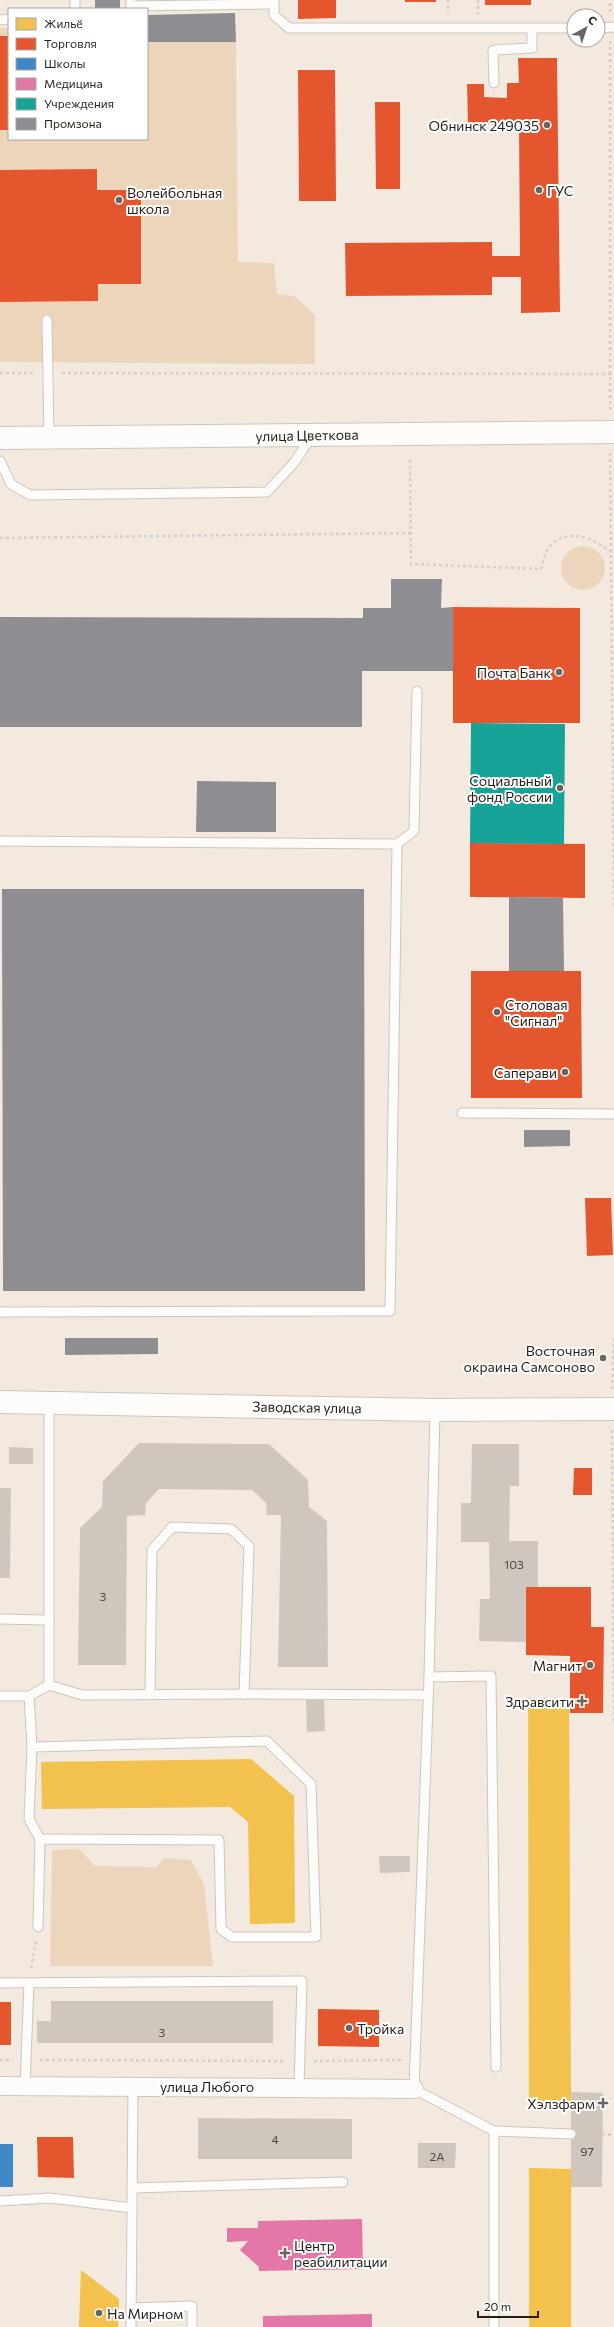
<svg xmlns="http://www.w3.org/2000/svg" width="614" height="2327" font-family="Commissioner,sans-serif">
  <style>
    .green { fill: #edd5bc }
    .homes { fill: #f2c14e }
    .shops { fill: #e4572e }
    .schools { fill: #3f88c5 }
    .health { fill: #e377a8 }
    .public { fill: #17a398 }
    .industry { fill: #8d8d92 }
    .building { fill: #cfc7be }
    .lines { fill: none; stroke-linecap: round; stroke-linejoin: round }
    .lane-casing { stroke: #cdc5bd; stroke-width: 11 }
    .street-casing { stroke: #cdc5bd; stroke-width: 20 }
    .secondary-casing { stroke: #cdc5bd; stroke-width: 24 }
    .path { stroke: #d4d0cd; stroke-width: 2.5; stroke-dasharray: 3 3; stroke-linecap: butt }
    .lane { stroke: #fdfcfa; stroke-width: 9 }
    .street { stroke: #fdfcfa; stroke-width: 18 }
    .secondary { stroke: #fdfcfa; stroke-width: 22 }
    .poi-dot { fill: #6d655d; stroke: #fff; stroke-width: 1.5 }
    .labels { text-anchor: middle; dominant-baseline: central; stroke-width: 4; stroke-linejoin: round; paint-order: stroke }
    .number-label { font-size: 12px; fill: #4f4841 }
    .poi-label { font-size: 14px; fill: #241e17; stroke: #fff; text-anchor: end }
    .street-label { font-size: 14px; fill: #241e17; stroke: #fff }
  </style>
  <rect width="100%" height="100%" fill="#f4e9de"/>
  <g class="green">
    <polygon points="0,28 9,28 9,139 147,139 147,42 236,42 238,262 274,263 277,294 294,296 315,315 315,364 0,362"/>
    <circle cx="583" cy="568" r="22"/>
    <polygon points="79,1849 95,1866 157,1867 164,1858 191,1860 204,1884 213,1966 50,1966 52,1850"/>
  </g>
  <g class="homes">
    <polygon points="528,1698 569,1698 571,2109 529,2109"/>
    <polygon points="251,1759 294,1796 295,1923 250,1924 248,1822 230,1807 42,1809 41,1762"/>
    <polygon points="529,2168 571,2169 571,2327 529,2327"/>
    <polygon points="81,2270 119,2299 118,2327 79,2327"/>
  </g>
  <g class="shops">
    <polygon points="298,0 336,0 336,18 298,19"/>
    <rect x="405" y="0" width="31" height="2"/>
    <rect x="485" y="0" width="46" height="5"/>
    <rect x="0" y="36" width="9" height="94"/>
    <polygon points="518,58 557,58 560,312 521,313 521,277 492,277 492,295 346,296 345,243 492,242 492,256 520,256 519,124 468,125 467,84 484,84 484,97 507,98 507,83 519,83"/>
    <polygon points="298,70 335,70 336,201 299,201"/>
    <polygon points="375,102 400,102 400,189 376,189"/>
    <polygon points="97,169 97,190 141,190 141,284 98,284 98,301 0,302 0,170"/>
    <polygon points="453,607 580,608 580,723 453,723"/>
    <polygon points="470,843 585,844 585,898 470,897"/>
    <polygon points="471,971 581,971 582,1098 471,1098"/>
    <polygon points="585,1198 611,1198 613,1255 587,1256"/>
    <polygon points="574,1468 592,1468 592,1495 573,1495"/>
    <polygon points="526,1587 591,1587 591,1627 604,1627 603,1713 570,1713 570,1656 526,1655"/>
    <rect x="0" y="2002" width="11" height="43"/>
    <polygon points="318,2009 379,2010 379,2047 318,2046"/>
    <polygon points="37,2137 73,2137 74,2178 38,2177"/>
  </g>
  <rect class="schools" x="0" y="2144" width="13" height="43"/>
  <g class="health">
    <polygon points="362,2219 363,2269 259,2271 259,2267 240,2250 248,2241 227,2242 227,2228 258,2228 258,2221"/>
    <polygon points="372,2314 372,2327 263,2327 263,2316"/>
  </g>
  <polygon class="public" points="471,723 565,724 564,844 470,843"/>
  <g class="industry">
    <rect x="95" y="0" width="25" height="9"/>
    <polygon points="235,13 236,42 147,42 147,15"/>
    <polygon points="391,579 442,579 441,608 453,607 453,671 362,671 362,727 0,727 0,617 363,618 363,608 391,608"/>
    <polygon points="197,781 276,782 276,832 196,832"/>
    <polygon points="2,889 364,889 365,1291 3,1291"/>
    <polygon points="509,897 563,898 564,971 509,971"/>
    <polygon points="524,1130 570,1130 570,1146 524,1147"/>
    <polygon points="65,1338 158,1338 158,1354 65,1355"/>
  </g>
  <g class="building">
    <polygon points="139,1443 269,1444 308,1480 309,1507 327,1521 328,1667 278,1667 281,1515 267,1515 266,1503 252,1490 159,1489 146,1503 145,1515 127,1516 126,1665 78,1665 80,1528 102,1507 103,1481"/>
    <polygon points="472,1444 519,1444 519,1486 510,1486 509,1541 538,1541 538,1587 526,1587 526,1642 479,1641 480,1599 490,1599 489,1542 461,1542 461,1503 471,1503"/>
    <polygon points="9,1447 33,1448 33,1464 9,1464"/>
    <polygon points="0,1488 11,1488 10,1578 0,1578"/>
    <polygon points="306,1700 324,1700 325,1731 307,1732"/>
    <polygon points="379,1856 410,1856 410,1872 380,1873"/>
    <polygon points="51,2001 273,2001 273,2043 37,2043 37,2021 51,2021"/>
    <polygon points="571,2092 603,2093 602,2187 571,2187"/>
    <polygon points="198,2118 352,2119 352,2159 198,2159"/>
    <polygon points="418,2143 456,2143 455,2168 418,2168"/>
  </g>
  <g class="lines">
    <defs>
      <g id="lane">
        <polyline points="131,0 131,6 274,4"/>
        <polyline points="274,0 274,15 289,28 574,28"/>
        <polyline points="75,9 75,0"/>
        <polyline points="0,20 9,19"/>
        <polyline points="598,28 614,27"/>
        <polyline points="494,83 493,50 532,48 532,29"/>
        <polyline points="47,320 49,438"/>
        <polyline points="0,461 11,484 30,495 267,492 293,464 312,436"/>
        <polyline points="0,841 397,844 390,1311 0,1312"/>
        <polyline points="397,844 414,831 417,691"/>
        <polyline points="462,1113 614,1114"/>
        <polyline points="49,1403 49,1685 82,1695 244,1694 249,1546 231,1529 172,1527 152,1550 150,1695"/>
        <polyline points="435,1410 429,1677 414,2089 494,2131 494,2327"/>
        <polyline points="0,1619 49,1620"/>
        <polyline points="429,1677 491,1676 496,2067"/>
        <polyline points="244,1694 428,1695"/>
        <polyline points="0,1696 29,1696 49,1685"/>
        <polyline points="29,1696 32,1747 29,1819 40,1839"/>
        <polyline points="32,1747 267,1741 311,1784 316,1937 232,1937 221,1929 219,1840 40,1839 38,1927"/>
        <polyline points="0,1983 302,1981 299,2087"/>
        <polyline points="25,2086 29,1983"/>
        <polyline points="494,2131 571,2134"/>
        <polyline points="132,2188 343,2182"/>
        <polyline points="0,2201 50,2198 132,2208"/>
        <polyline points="131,2308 192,2306 192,2327"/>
        <polyline points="131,2327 133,2086"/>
      </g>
      <polyline id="street" points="0,2086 414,2089"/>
      <g id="secondary">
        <polyline points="0,438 614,432"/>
        <polyline points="0,1402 435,1410 614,1409"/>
      </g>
    </defs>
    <use href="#lane" class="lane-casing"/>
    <use href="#street" class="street-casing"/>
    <use href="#secondary" class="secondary-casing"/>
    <g class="path">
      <polyline points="448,0 448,13"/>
      <polyline points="478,0 478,14"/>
      <polyline points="610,12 610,0"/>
      <polyline points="610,41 610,412"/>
      <polyline points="0,373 33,373"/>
      <polyline points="62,373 614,374"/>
      <polyline points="610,453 614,909"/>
      <path d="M410,460L411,564L541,569C543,562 545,551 550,546C569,527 593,538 611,552"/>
      <polyline points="0,538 411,533"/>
      <polyline points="612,1389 614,1338"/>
      <polyline points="612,1430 614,1723"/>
      <polyline points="31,1968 36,1940"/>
      <polyline points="0,2060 13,2060"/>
      <polyline points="40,2060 285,2061"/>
      <polyline points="314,2061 401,2060"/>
      <polyline points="602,2134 614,2135"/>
    </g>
    <use href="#lane" class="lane"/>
    <use href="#street" class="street"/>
    <use href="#secondary" class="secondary"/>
  </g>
  <g class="poi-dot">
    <circle cx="547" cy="125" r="4"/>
    <circle cx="539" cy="190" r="4"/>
    <circle cx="119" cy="200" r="4"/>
    <circle cx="559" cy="672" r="4"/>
    <circle cx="560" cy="788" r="4"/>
    <circle cx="497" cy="1012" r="4"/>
    <circle cx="565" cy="1072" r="4"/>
    <circle cx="603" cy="1358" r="4"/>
    <circle cx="590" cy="1665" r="4"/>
    <path d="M580 1695h4v4h4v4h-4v4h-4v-4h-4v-4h4z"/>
    <circle cx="349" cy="2028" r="4"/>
    <path d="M601 2097h4v4h4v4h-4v4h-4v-4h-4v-4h4z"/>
    <path d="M283 2247h4v4h4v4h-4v4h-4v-4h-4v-4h4z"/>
    <circle cx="99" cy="2313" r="4"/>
  </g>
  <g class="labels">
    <g class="number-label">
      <text x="514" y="1564">103</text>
      <text x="103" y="1596">3</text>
      <text x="162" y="2032">3</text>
      <text x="275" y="2139">4</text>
      <text x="587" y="2151">97</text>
      <text x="437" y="2156">2А</text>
    </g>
    <g class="poi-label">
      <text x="539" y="125">Обнинск 249035</text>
      <text x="547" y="190" text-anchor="start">ГУС</text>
      <text x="127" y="192" text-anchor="start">Волейбольная<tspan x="127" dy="16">школа</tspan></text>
      <text x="551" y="672">Почта Банк</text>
      <text x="552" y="780">Социальный<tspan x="552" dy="16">фонд России</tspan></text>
      <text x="505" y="1004" text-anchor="start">Столовая<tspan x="505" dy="16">"Сигнал"</tspan></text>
      <text x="557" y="1072">Саперави</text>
      <text x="595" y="1350">Восточная<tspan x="595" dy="16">окраина Самсоново</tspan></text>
      <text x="582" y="1665">Магнит</text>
      <text x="574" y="1701">Здравсити</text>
      <text x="357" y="2028" text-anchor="start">Тройка</text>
      <text x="595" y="2103">Хэлзфарм</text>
      <text x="294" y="2245" text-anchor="start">Центр<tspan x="294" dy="16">реабилитации</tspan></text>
      <text x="107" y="2313" text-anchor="start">На Мирном</text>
    </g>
    <g class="street-label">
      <text transform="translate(307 435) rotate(-1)">улица Цветкова</text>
      <text transform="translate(307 1407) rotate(1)">Заводская улица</text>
      <text x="207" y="2086">улица Любого</text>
    </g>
  </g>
  <rect x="8" y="8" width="140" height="132" fill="#ffffff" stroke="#a7a5a2"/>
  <rect x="16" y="18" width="20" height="12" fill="#f2c14e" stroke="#a7a5a2"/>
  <text x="44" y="28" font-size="12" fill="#241e17">Жильё</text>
  <rect x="16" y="38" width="20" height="12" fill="#e4572e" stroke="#a7a5a2"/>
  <text x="44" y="48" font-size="12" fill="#241e17">Торговля</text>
  <rect x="16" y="58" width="20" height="12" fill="#3f88c5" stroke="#a7a5a2"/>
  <text x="44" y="68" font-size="12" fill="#241e17">Школы</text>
  <rect x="16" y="78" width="20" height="12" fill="#e377a8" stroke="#a7a5a2"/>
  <text x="44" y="88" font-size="12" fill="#241e17">Медицина</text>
  <rect x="16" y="98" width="20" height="12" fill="#17a398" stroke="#a7a5a2"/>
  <text x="44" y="108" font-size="12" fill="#241e17">Учреждения</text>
  <rect x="16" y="118" width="20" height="12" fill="#8d8d92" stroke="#a7a5a2"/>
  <text x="44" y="128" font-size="12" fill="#241e17">Промзона</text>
  <g transform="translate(586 28) rotate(40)"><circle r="19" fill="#ffffff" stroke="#a7a5a2"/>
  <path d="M0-3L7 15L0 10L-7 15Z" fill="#6d655d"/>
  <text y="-6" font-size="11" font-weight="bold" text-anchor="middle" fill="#241e17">С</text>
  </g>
  <path d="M478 2311v6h60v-6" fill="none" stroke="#241e17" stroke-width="2"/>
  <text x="484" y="2311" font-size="12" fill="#241e17" stroke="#ffffff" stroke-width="3" paint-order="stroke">20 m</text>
</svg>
